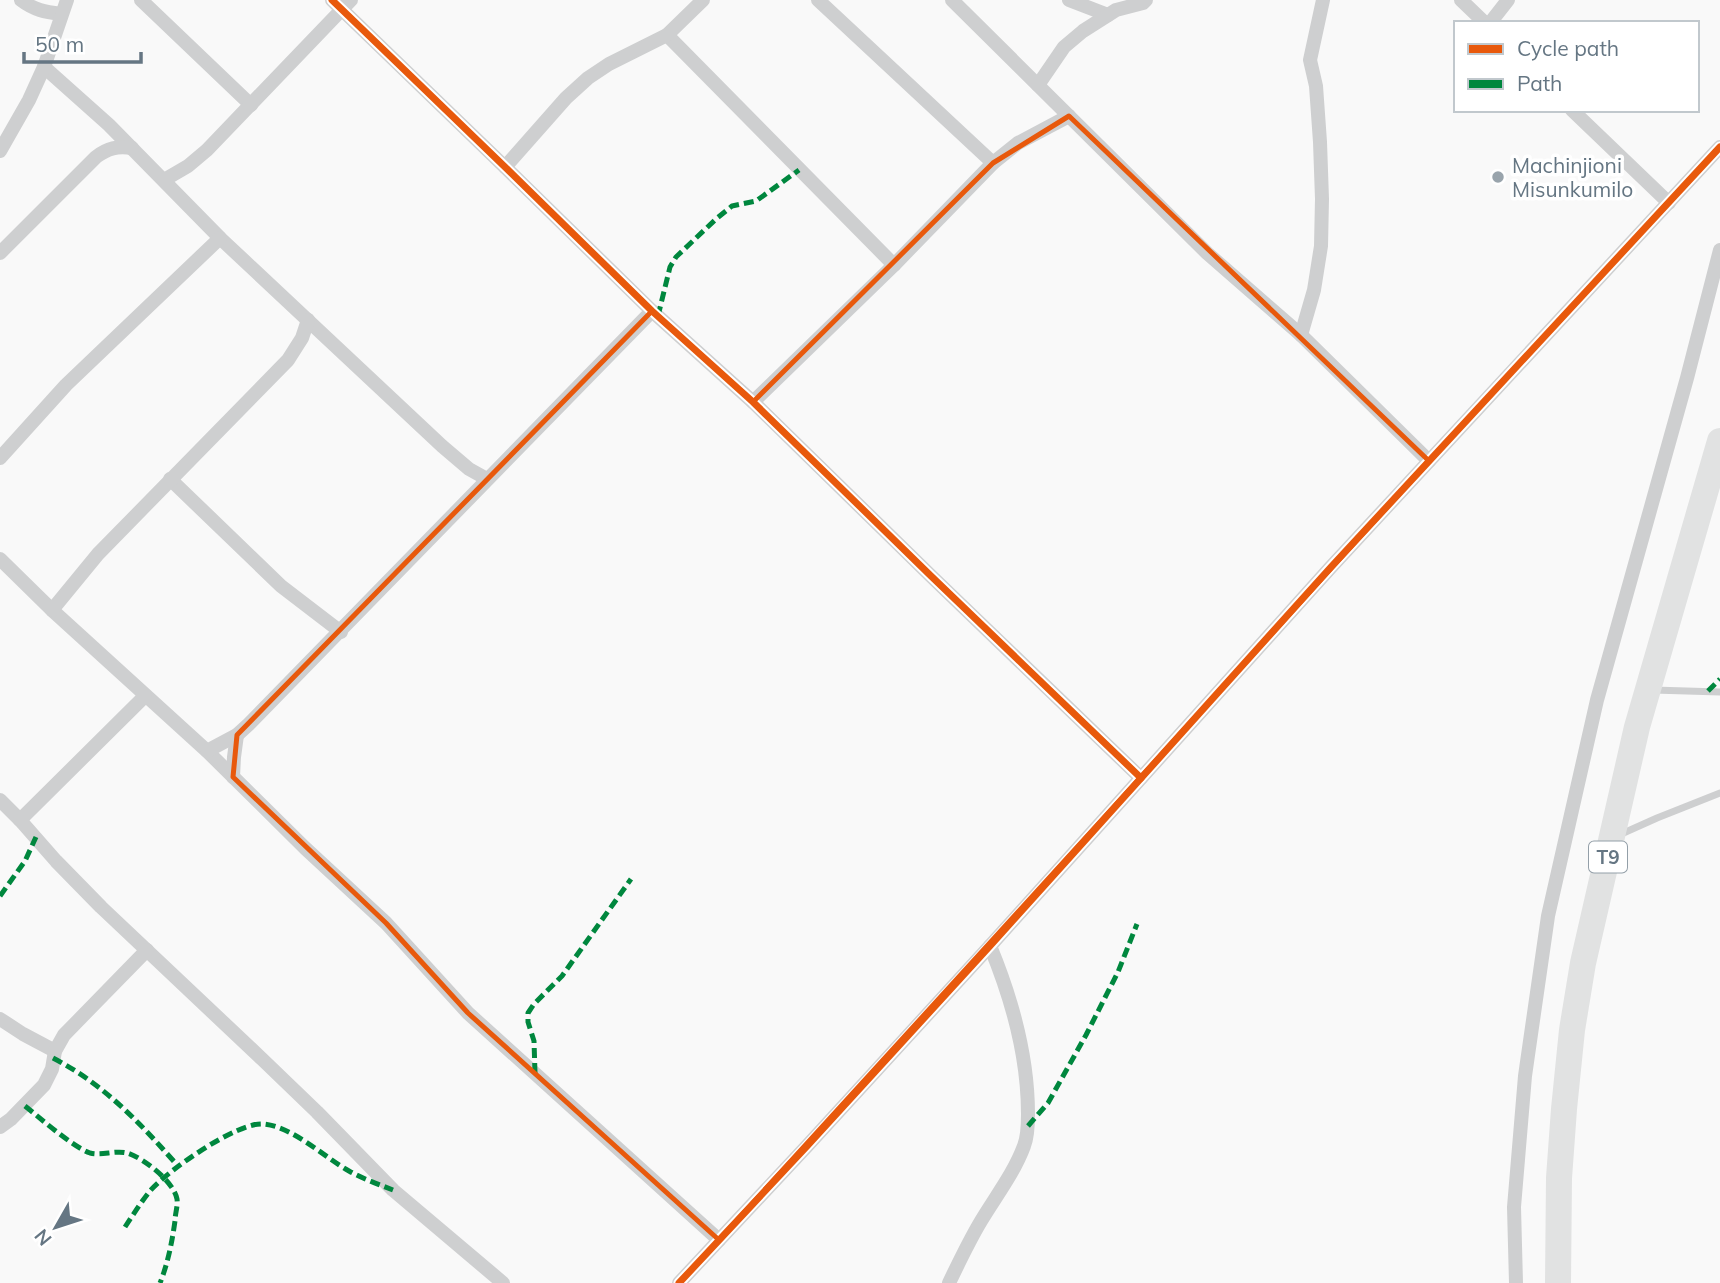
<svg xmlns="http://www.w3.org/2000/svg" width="1720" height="1283" font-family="Mulish,sans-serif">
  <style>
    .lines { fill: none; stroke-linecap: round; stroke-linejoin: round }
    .lane { stroke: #cecfd0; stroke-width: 7 }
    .street { stroke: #cecfd0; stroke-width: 14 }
    .highway { stroke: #e1e2e2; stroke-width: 26 }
    .quiet { stroke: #00873e; stroke-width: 5; stroke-dasharray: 10 5; stroke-linecap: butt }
    .cycleway-casing { stroke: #fff; stroke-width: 11 }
    .cycleway { stroke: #e8590c; stroke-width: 7 }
    .marked { fill: none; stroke: #e8590c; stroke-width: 5; stroke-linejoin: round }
    .poi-dot { fill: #99a4ac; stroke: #fff; stroke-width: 2.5 }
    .labels { text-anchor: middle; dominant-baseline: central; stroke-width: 7; stroke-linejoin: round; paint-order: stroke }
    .shield { fill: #fff; stroke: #939fa8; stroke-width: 2 }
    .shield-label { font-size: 19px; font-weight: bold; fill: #657683 }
    .poi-label { font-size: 21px; fill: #657683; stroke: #fff; text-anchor: start }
  </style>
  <rect width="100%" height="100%" fill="#f9f9f9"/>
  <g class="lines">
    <g class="lane">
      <polyline points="1653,690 1720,692"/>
      <polyline points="1619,835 1657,818 1720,793"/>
    </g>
    <g class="street">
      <path d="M21,0C34,10 45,12 61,14"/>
      <polyline points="141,0 251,105"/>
      <polyline points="332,0 505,167 652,311 753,402 931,576 1141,778"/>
      <polyline points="818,0 993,163"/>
      <polyline points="952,0 1207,253 1301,335 1429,461"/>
      <polyline points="1069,0 1108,15"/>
      <polyline points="1461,0 1485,23"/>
      <polyline points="1490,23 1508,0"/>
      <polyline points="667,35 894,265"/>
      <polyline points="44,67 109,125 220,238 442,446 469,469 487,479"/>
      <polyline points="1038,85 1064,47 1083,31 1116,10 1143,3 1146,0"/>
      <polyline points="1572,110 1669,203"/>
      <polyline points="0,151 29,100 44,67 67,0"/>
      <polyline points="505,167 566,98 588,78 609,64 667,35 703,0"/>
      <polyline points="164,180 188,166 207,150 351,0"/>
      <path d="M0,253L96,157C108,148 117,146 132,148"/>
      <polyline points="1301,335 1314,290 1321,246 1322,199 1320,142 1316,86 1310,60 1323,0"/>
      <polyline points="753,402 894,265 993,163 1018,143 1069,116"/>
      <polyline points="0,458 66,385 220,238"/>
      <polyline points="170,479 281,586 341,632"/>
      <polyline points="0,559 52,610 207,751 305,848 386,923 468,1013 719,1240"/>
      <polyline points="52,610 98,554 288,360 302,338 308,320"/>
      <path d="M207,751L237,735L249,724C384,587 518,449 652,311"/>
      <polyline points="233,777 234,757 237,735"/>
      <polyline points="0,800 20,820 56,861 101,907 263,1060 317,1112 393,1190 503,1283"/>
      <polyline points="20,820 145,696"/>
      <polyline points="0,1019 23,1034 55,1051"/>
      <polyline points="0,1127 11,1119 44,1085 52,1069 55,1051 64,1035 147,950"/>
      <polyline points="679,1283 807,1146 990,946 1331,567 1720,147"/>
      <path d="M949,1283C959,1262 969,1241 981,1221C996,1196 1014,1173 1024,1146C1028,1136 1028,1124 1028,1114C1028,1056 1012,999 990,946"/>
      <polyline points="1516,1283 1514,1207 1525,1076 1548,916 1597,700 1687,378 1720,250"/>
    </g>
    <polyline class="highway" points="1558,1283 1559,1178 1564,1109 1572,1030 1583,963 1637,727 1720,441"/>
    <g class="quiet">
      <polyline points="658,316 670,267 676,257 716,219 732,206 756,201 799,170"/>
      <polyline points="1708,691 1720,679"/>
      <polyline points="0,896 25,861 36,837"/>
      <path d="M53,1058C105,1085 140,1123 178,1166"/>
      <polyline points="535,1073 534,1041 528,1022 528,1013 534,1004 562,976 631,879"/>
      <path d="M25,1106C40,1118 73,1147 90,1153C102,1156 115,1150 127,1153C144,1158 174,1182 177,1199C178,1206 175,1214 175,1221C172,1242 168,1263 160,1283"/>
      <polyline points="1028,1126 1048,1103 1086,1035 1118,972 1137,924"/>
      <path d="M125,1227C133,1215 141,1202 150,1191C167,1171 238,1121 264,1124C293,1127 324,1157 349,1171C363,1179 378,1184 393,1190"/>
    </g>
    <defs>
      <g id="cycleway">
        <polyline points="332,0 505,167 652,311 753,402 931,576 1141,778"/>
        <polyline points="679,1283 807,1146 990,946 1331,567 1720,147"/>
      </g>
    </defs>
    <use href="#cycleway" class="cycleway-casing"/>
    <use href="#cycleway" class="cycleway"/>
  </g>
  <path class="marked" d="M1069,116L1429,461L719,1240L468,1013L386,923L233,777L237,735L652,311L753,402L993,163Z"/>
  <circle class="poi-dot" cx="1498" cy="177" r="7"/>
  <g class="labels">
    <rect class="shield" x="1589" y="841.5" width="38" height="31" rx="5"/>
    <g class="shield-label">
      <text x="1608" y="857">T9</text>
    </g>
    <g class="poi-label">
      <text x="1512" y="165">Machinjioni<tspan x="1512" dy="24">Misunkumilo</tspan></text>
    </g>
  </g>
  <rect x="1454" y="21" width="245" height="91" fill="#ffffff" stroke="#c1c8cd" stroke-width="2"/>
  <rect x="1468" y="44" width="35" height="10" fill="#e8590c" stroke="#c1c8cd" stroke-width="2"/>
  <text x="1517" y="56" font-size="21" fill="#657683">Cycle path</text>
  <rect x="1468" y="79" width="35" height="10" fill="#00873e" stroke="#c1c8cd" stroke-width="2"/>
  <text x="1517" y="91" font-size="21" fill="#657683">Path</text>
  <g transform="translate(56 1227) rotate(231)" stroke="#ffffff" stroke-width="5" paint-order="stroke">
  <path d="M0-5L12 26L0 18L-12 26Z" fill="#657683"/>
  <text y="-10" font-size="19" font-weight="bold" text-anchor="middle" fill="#657683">N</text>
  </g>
  <path d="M24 52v10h117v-10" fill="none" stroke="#657683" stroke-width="3.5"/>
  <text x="35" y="52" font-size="21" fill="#657683" stroke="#ffffff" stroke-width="5" paint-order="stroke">50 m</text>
</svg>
